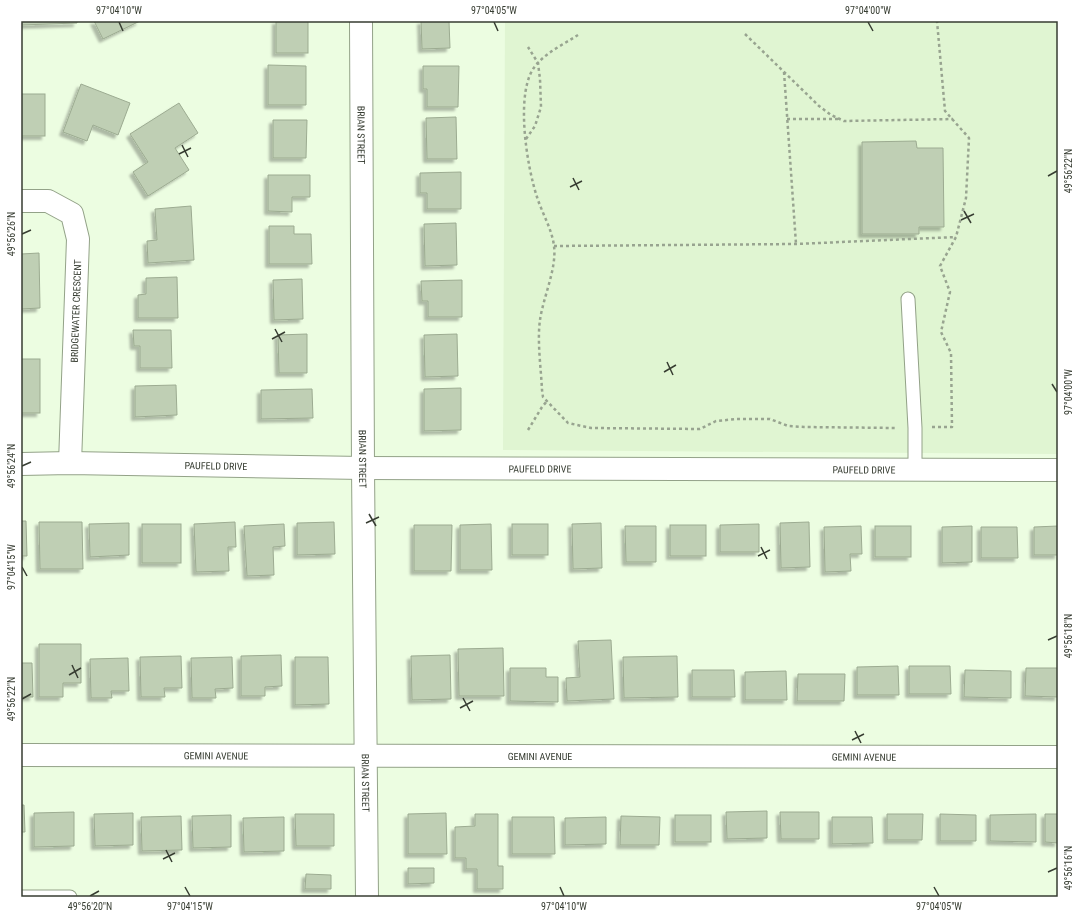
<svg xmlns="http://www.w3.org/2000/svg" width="1079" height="918" font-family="'Roboto Condensed',sans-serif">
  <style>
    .built { fill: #e0f5d2 }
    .building { fill: #bfcfb4; stroke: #9cab91; filter: url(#shadow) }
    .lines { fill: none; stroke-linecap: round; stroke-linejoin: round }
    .service-casing { stroke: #93a288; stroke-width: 15 }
    .minor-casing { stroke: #93a288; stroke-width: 24 }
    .path { stroke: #98a490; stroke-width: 2.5; stroke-dasharray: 3 3; stroke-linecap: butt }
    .service { stroke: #fff; stroke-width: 13 }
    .minor { stroke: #fff; stroke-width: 22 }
    .ticks { fill: none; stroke: #373d32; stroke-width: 1.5 }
    .labels { text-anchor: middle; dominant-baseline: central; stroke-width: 3.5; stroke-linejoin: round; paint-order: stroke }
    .street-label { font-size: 10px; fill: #373d32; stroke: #fff }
    .neatline { fill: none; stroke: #373d32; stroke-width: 1.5 }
    .ticks-label { font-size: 10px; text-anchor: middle; fill: #373d32 }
  </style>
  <defs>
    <filter id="shadow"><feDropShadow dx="-3.5" dy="3.5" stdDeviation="1" flood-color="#0004"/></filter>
  </defs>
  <rect width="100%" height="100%" fill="#ecfde1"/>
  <polygon class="built" points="505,21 1058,21 1058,454 503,450"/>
  <g class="building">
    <polygon points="21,21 77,21 77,23 21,25"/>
    <polygon points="94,21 140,21 103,39"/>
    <rect x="276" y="21" width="32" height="32"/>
    <polygon points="421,21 449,21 450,48 422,49"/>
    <polygon points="268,65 306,66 306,105 268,105"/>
    <polygon points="423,66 459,66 458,107 427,107 427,89 423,89"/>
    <polygon points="81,84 130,103 118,135 93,125 87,141 63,132"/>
    <rect x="21" y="94" width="24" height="42"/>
    <polygon points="179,103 198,133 175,148 189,170 148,196 133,172 148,162 130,134"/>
    <polygon points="456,117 457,159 427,159 426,118"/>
    <polygon points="273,120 307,120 306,158 273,158"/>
    <polygon points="916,141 917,148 943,148 944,227 919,227 919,234 862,234 862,142"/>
    <polygon points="461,172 461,209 427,209 427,193 420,193 420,173"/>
    <polygon points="268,175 310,175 310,197 292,197 292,212 268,211"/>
    <polygon points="191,206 194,260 148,263 147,241 157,240 155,209"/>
    <polygon points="456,223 457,265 425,266 424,224"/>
    <polygon points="269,226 294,226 294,234 311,234 312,264 269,264"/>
    <polygon points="39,253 40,308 21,309 21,254"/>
    <polygon points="177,277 178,318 138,318 138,295 146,294 146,278"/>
    <polygon points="302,279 303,319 274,320 273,280"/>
    <polygon points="462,280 462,317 428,317 428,301 422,301 421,281"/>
    <polygon points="133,330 171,330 172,368 140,368 140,346 134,346"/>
    <polygon points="307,334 307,373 279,373 278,335"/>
    <polygon points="457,334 458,376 425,377 424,335"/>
    <rect x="21" y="359" width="19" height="54"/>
    <polygon points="176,385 177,415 135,417 135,386"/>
    <polygon points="461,388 461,430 424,431 424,389"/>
    <polygon points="312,389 313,418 261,419 261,390"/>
    <polygon points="21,521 26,521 27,556 21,556"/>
    <polygon points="39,522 82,522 83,569 40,569"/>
    <polygon points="235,522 236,547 228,547 229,571 196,572 194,524"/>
    <polygon points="334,522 335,554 297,555 297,523"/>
    <polygon points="809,522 810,567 781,568 780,523"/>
    <polygon points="129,523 129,555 90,557 89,524"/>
    <polygon points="601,523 602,568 573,569 572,524"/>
    <rect x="142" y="524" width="39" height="39"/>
    <polygon points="284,524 285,546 273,547 274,575 247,576 244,526"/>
    <polygon points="491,524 492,570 460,570 460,525"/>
    <rect x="512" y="524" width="36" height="31"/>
    <polygon points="759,524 759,552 720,552 720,525"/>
    <polygon points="414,525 452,525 451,571 414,571"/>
    <rect x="670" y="525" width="36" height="31"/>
    <polygon points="625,526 656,526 656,562 626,562"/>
    <polygon points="861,526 862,554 850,554 851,571 825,572 824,527"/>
    <rect x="875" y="526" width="36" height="31"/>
    <polygon points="972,526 972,562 942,563 942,527"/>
    <polygon points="1058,526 1058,555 1034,555 1034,527"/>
    <polygon points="981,527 1017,527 1018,558 981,558"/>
    <polygon points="611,640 614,699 567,701 566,678 580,677 578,641"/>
    <polygon points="39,644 81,644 81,683 63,683 63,697 39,697"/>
    <polygon points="503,648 504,696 459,696 458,649"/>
    <polygon points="281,655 282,686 265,687 265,696 241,696 241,656"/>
    <polygon points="450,655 451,699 412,700 411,656"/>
    <polygon points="181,656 182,688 164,688 165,697 141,697 140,657"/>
    <polygon points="677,656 678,697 624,698 623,657"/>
    <polygon points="232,657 233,688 215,689 216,698 192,698 191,658"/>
    <polygon points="295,657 328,657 329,704 295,705"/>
    <polygon points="128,658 129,691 111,691 112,698 91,698 90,659"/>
    <polygon points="21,663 32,663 33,697 21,697"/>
    <polygon points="898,666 899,695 857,695 857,667"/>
    <polygon points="909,666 950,666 951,694 909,694"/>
    <polygon points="510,668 546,668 546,677 558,677 558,702 510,701"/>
    <polygon points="1026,668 1058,668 1058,697 1025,696"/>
    <polygon points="692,670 734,670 735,697 692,697"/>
    <polygon points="965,670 1011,671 1011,698 964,697"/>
    <polygon points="786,671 787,700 745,700 745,672"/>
    <polygon points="798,674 845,674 844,701 797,701"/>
    <polygon points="21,805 24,805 25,832 21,832"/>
    <polygon points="767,811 767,838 727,839 726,812"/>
    <polygon points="74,812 74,846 34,847 34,813"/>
    <polygon points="780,812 819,812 819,839 781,839"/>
    <polygon points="133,813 133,845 95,846 94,814"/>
    <polygon points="446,813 447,854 408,854 408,814"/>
    <polygon points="295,814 334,814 334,846 296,846"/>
    <polygon points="475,814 498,814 498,866 503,866 503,889 477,889 477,869 466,869 466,858 455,858 455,827 475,826"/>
    <polygon points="887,814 923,814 922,840 887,840"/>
    <polygon points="940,814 976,815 976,841 940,841"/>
    <polygon points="1036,814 1036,842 990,841 990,815"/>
    <polygon points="1045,814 1058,814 1058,843 1045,842"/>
    <polygon points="231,815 231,847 193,848 192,816"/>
    <rect x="675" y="815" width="36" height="27"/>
    <polygon points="181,816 182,850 142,851 141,817"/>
    <polygon points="621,816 660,817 659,845 620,845"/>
    <polygon points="284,817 284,851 244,852 243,818"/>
    <polygon points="512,817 554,817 555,854 512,854"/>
    <polygon points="606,817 606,844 565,845 565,818"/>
    <polygon points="832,817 872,817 873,843 832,844"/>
    <polygon points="408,868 434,868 434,883 408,884"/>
    <polygon points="306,874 331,875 331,889 305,889"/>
  </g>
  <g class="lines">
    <defs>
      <g id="service">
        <polyline points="908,299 915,428 915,470"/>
        <polyline points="21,897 70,897"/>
      </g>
      <g id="minor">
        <path id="s1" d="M361,21L363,468L367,897"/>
        <polyline points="21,201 48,201 72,214 78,239 70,463"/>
        <path id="s2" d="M21,464L70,463L363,468L1058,470"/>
        <path id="s3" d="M21,755L1058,757"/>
      </g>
    </defs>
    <use href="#service" class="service-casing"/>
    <use href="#minor" class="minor-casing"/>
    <g class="path">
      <polyline points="745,34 819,106 831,115 844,121 953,119"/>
      <path d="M578,35C564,44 547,52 536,65C514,90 527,167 537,197C542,213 552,229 554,246C557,268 543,298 540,320C537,341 541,368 542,390L543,397L568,423L591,428L700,429L716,421L737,419H770L788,426L804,427L897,428"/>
      <polyline points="784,72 796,244"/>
      <polyline points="787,119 839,119"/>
      <polyline points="526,139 535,126 541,107 540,79 538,63 528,47"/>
      <polyline points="554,246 796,244 956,237"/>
      <polyline points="932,427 952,427 951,353 941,332 950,292 940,266 956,237 966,198 969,138 945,111 937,21"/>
      <polyline points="528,430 542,407 547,401"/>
    </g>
    <use href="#service" class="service"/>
    <use href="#minor" class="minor"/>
  </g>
  <path class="ticks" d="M119,22L123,31M494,22L498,31M868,22L873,31M182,145L188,157M179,154L191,148M1048,176L1057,171M573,178L579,190M570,187L582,181M964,211L971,223M961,220L974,214M22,234L31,230M275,329L282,342M272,339L285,332M667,362L673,375M664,372L676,365M1052,384L1057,392M22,466L31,462M369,514L376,526M366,523L379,517M761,547L767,559M758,556L770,550M22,567L27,576M1048,640L1057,636M72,665L78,678M69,675L81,668M463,698L470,711M22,699L31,694M460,708L473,701M855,731L861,743M852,740L864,734M166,850L172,862M163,859L175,853M1048,872L1057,868M185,887L190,896M560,887L564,896M934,887L939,896M90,896L99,891"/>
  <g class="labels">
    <g class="street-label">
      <text stroke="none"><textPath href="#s1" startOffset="114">BRIAN STREET</textPath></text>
      <text transform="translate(76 311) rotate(-88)">BRIDGEWATER CRESCENT</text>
      <text stroke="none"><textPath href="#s1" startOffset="438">BRIAN STREET</textPath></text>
      <text stroke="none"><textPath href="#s2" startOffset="195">PAUFELD DRIVE</textPath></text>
      <text stroke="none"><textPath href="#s2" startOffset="519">PAUFELD DRIVE</textPath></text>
      <text stroke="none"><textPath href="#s2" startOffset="843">PAUFELD DRIVE</textPath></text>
      <text stroke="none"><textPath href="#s3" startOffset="195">GEMINI AVENUE</textPath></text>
      <text stroke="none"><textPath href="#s3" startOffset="519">GEMINI AVENUE</textPath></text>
      <text stroke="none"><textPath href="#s3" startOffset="843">GEMINI AVENUE</textPath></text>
      <text stroke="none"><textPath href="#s1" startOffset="762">BRIAN STREET</textPath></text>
    </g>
  </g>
  <rect width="1079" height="918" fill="none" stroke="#ffffff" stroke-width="44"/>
  <rect x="22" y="22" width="1035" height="874" class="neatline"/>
  <g class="ticks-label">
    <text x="119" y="14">97°04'10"W</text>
    <text x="494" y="14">97°04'05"W</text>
    <text x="868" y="14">97°04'00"W</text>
    <text transform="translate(1068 171) rotate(-90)" y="4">49°56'22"N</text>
    <text transform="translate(11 234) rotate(-90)" y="4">49°56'26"N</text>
    <text transform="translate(1068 392) rotate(-90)" y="4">97°04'00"W</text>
    <text transform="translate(11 466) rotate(-90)" y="4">49°56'24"N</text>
    <text transform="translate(11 567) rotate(-90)" y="4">97°04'15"W</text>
    <text transform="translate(1068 636) rotate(-90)" y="4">49°56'18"N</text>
    <text transform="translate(11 699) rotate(-90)" y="4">49°56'22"N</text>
    <text transform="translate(1068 868) rotate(-90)" y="4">49°56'16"N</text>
    <text x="90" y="910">49°56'20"N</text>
    <text x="190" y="910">97°04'15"W</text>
    <text x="564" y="910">97°04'10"W</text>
    <text x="939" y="910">97°04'05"W</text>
  </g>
</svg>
